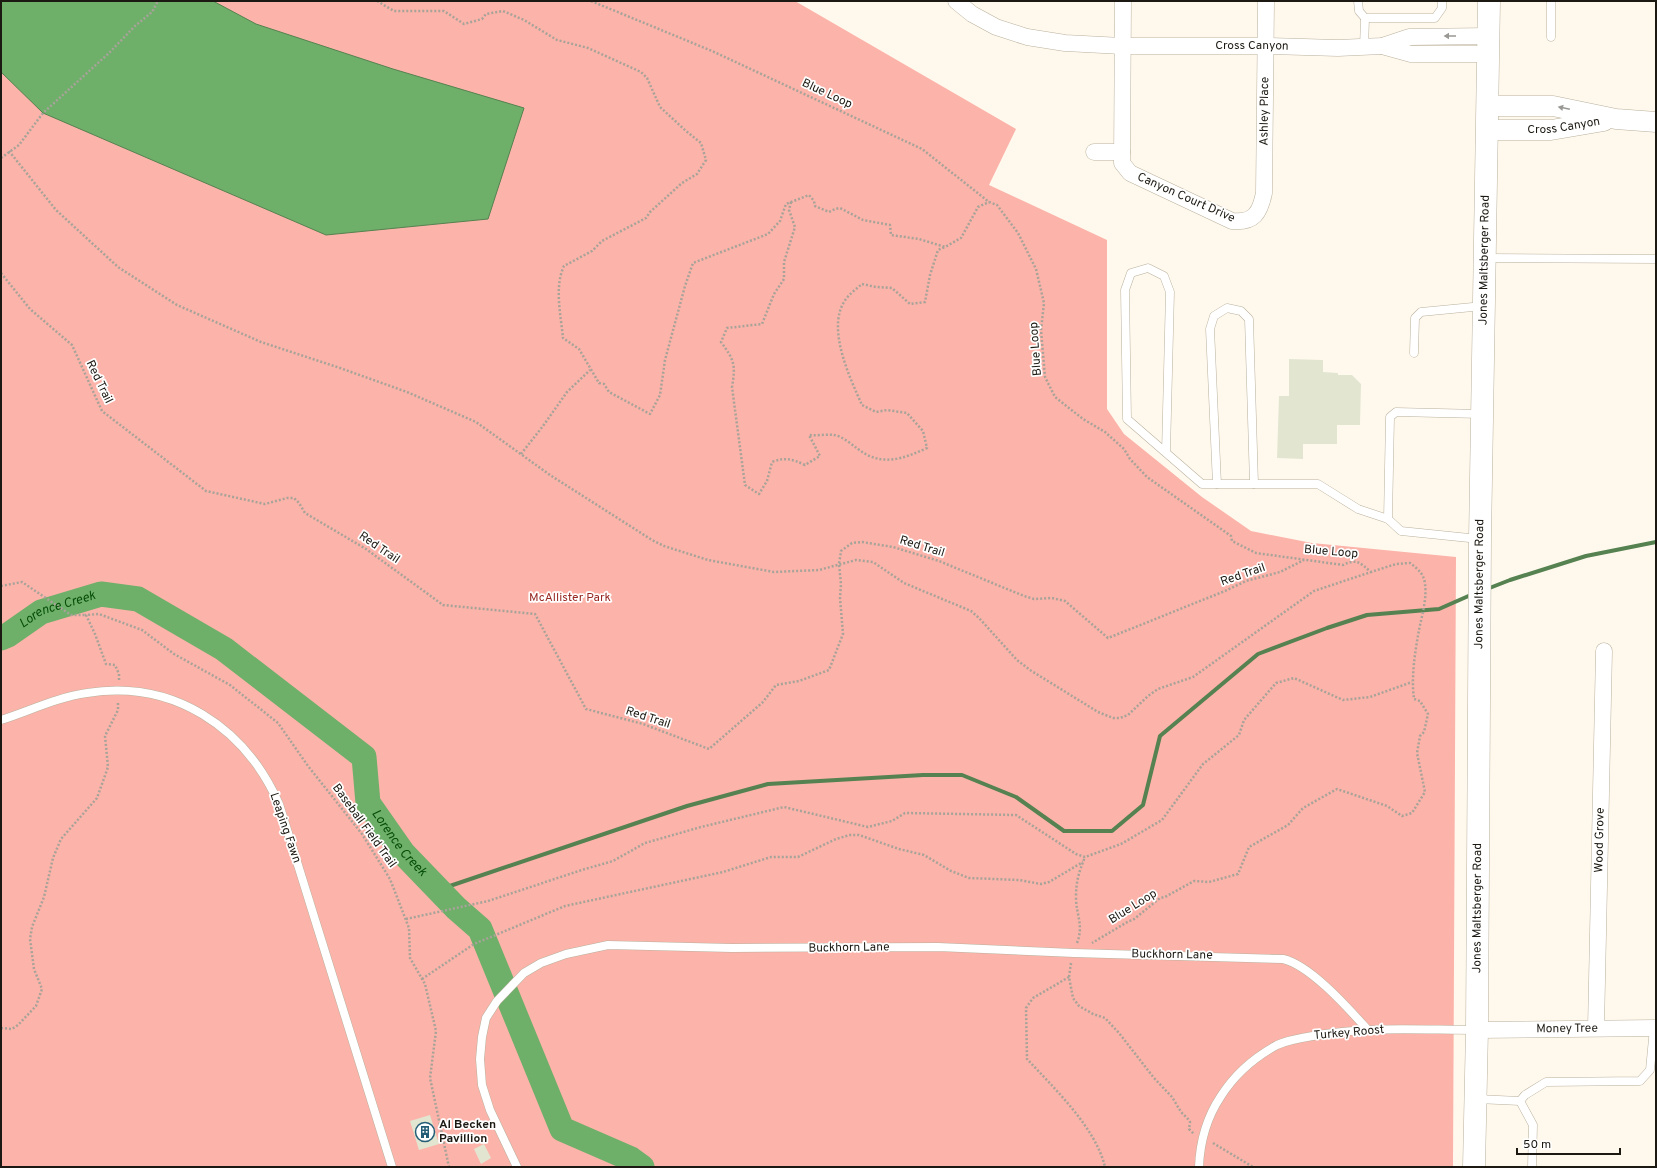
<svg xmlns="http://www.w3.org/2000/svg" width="1657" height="1168" font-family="Overpass,sans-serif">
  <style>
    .green { fill: #fcb3a9 }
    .water { fill: #6eaf6a; stroke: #558250 }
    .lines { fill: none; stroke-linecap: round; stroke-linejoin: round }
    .stream { stroke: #558250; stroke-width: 4 }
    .river { stroke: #6eaf6a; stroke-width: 25 }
    .building { fill: #e2e6d1 }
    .service-casing { stroke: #bab19e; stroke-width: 9 }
    .minor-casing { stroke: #bab19e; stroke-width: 17 }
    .tertiary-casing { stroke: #bab19e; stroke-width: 21 }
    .secondary-casing { stroke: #bab19e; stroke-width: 23 }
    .path { stroke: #a8a399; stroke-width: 2.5; stroke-dasharray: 2 2; stroke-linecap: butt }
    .service { stroke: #fff; stroke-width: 8 }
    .minor { stroke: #fff; stroke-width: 16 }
    .tertiary { stroke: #fff; stroke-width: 20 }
    .secondary { stroke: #fff; stroke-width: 22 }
    .oneway { fill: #999894 }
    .labels { text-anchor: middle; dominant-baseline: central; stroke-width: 3.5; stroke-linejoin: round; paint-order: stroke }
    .street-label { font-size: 12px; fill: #1c1912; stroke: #fff }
    .park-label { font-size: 12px; fill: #972723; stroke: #fff }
    .poi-label { font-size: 12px; font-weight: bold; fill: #1c1912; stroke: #fff; text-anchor: start }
    .water-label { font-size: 13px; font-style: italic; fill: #074f09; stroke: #fff }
  </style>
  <rect width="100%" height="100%" fill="#fff9ed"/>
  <polygon class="green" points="1,1 795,1 1016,129 989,185 1107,240 1107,409 1124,434 1202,497 1251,531 1312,543 1456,557 1453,1167 1,1167"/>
  <polygon class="water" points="1,1 213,1 256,24 393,69 524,108 488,219 326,235 43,113 1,72"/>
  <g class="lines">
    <g class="stream">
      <polyline points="1487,589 1510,580 1586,556 1656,542"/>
      <polyline points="438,890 687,806 768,784 923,775 962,775 1016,797 1064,831 1112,831 1143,805 1160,736 1258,654 1327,628 1367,615 1439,609 1473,594"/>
    </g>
    <path class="river" id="s1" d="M1,638L8,635L41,612L101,594L138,599L224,649L364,757L368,803L403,853L456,908L480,929L562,1129L631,1159L642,1167"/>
  </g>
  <g class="building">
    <polygon points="1289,359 1323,360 1323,372 1338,373 1338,375 1352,375 1361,384 1360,425 1337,425 1337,444 1303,444 1303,459 1277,458 1279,396 1289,396"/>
    <polygon points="430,1115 439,1144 419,1150 410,1121"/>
    <polygon points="484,1144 491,1158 481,1164 474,1149"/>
  </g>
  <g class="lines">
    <defs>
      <g id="service">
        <polyline points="1358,1 1359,11 1365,18 1435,18 1442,8 1442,1"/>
        <polyline points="1551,37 1551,1"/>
        <polyline points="1364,48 1365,18"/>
        <polyline points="1485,258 1656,259"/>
        <polyline points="1414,353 1415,318 1421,312 1483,306"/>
        <polyline points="1166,452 1170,292 1164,276 1148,268 1131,273 1125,290 1127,419 1202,484 1318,484 1358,509 1388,519 1401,531 1479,539"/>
        <polyline points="1217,484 1210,329 1214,316 1227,308 1241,311 1249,319 1254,484"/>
        <polyline points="1388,519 1390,417 1396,412 1481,414"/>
        <path d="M1,720C29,711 58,697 87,693C173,679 245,727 279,804L392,1167"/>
        <polyline points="1477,1099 1520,1101"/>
        <path d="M517,1167L490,1110L482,1085L480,1059L482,1037L486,1018L497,1001L524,973L541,963L566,954L608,945L732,948L938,947L1074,953L1283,959C1310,965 1348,1008 1367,1029"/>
        <path d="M1199,1167C1200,1141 1207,1117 1221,1096C1235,1074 1255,1057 1277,1045C1288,1040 1301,1038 1313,1036C1366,1026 1422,1030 1477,1030"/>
        <polyline points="1532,1167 1533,1125 1520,1101 1525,1095 1546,1082 1640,1081 1650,1070 1654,1028"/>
      </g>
      <g id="minor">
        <path id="s2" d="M956,1L972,14L996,27L1027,37L1065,43L1122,46H1266L1338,48L1382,46L1409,37L1489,36"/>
        <path id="s3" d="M1123,1L1122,163L1130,173L1232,221C1254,223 1260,213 1264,193L1266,1"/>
        <polyline points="1382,46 1411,54 1489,54"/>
        <polyline points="1094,152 1122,152"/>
        <path id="s4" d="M1596,1028L1604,651"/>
        <path id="s5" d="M1477,1030L1656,1028"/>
      </g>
      <g id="tertiary">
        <polyline points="1488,106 1553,106 1616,119 1656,122"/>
        <path id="s6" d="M1488,130H1551L1604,121"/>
      </g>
      <g id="secondary">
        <path id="s7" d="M1474,1167L1477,1030L1480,539L1489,1"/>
      </g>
    </defs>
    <use href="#service" class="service-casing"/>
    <use href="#minor" class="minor-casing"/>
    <use href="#tertiary" class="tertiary-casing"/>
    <use href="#secondary" class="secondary-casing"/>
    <g class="path">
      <path d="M377,1L394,11H444L464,24L482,19L486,14L503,11L524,20L557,40L588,48L641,72L647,78L660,107L686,131L701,143L706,160L697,174L682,183L650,212L646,218L602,241L592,251L564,266C554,287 561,316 563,338L579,349L599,383L604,384L609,392L650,414L660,395L665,360L685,286L693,263L768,234L780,221L786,204L809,195L814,201L815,206L829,212L835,209L840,208L863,220L890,225L891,235L919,239L945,247L961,238L978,207L989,202"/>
      <path d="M591,1L712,51L922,149L989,202L997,205L1018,233L1036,269L1044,303L1041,330L1045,377L1055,397L1083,419L1105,432L1124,449L1130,459L1147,477L1231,536L1232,541L1256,553L1343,565C1357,558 1360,563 1371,572L1396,564L1410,563C1418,569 1424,574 1425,584C1427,599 1422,615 1419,630C1415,652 1411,677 1414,699L1420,701L1428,714L1424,732L1420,736L1417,753L1425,792L1412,813L1402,816L1387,806L1337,789L1303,808L1288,825L1249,847L1238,874L1209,882L1194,881L1165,897L1160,898L1133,920L1129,921L1092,943"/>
      <polyline points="9,151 56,210 118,267 177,305 261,342 340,368 407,392 476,422 550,475 652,540 664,546 708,560 774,572 819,570 856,560 873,562 904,583 971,611 979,618 1017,660 1030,670 1098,712 1113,718 1120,718 1128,715 1148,696 1158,689 1193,677 1314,591 1371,572"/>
      <polyline points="1,158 19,145 43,113 109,53 135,26 152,12 158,1"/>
      <path d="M791,202L789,210L795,227L784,262V279L774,294L762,324L727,328L721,342C734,360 736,364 732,387L745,485L759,494L767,481L772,462C785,457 792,459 805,465L820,456L809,435C817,436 826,434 834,435C842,436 851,444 858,449C881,467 903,459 927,448L923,431L907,413L887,410L876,412L862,405C850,378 827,330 844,302C848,295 856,289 862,284L876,287L892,288L910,304L925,302L930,275L938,250L945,247"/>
      <polyline points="1,273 30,309 72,345 102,411 206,491 265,504 287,498 294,498 299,503 305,513 366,549 443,605 535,614 586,709 643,724 709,749 763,702 776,685 799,681 829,670 843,634 840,598 841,584 839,564 841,551 852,543 862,542 893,547 939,561 1024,596 1034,599 1052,598 1065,601 1108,638 1225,591 1246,581 1280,572 1304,560"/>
      <polyline points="521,454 543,426 567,392 590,370"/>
      <polyline points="1,586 22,582 71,615 86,615"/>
      <polyline points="119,680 119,674 115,665 106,664 95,634 86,615 99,614 142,630 174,654 230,685 278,723 308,766 362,834 390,879 409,928 410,958 425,984 436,1031 430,1078 449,1167"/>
      <polyline points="406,919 488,901 585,869 613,861 645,843 701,827 784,807 868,827 892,821 905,813 1016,815 1076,854 1085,857 1121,844 1162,820 1203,764 1239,735 1244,720 1276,683 1294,678 1343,700 1370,697 1412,682"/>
      <path d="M1077,943C1084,925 1076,915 1076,897C1076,881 1079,872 1085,857"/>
      <polyline points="1071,963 1069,977 1073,998 1079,1006 1093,1014 1105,1018 1119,1033 1154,1078 1172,1097 1181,1112 1188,1119 1190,1122 1189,1129 1194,1134"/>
      <path d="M1069,977L1033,998L1026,1008L1027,1059C1054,1088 1096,1128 1105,1167"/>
      <polyline points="422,979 474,944 565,906 723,872 771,857 798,857 836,839 850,835 859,835 899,849 924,855 951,871 969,878 1019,880 1041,884 1049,882 1083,862"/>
      <polyline points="1,1028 12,1029 18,1025 36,1006 42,989 34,969 30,939 32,927 44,897 53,858 61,839 97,798 108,767 105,736 118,710 118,701"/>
      <polyline points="1213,1143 1253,1167"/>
    </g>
    <use href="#service" class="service"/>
    <use href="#minor" class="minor"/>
    <use href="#tertiary" class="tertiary"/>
    <use href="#secondary" class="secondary"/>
  </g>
  <defs><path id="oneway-solid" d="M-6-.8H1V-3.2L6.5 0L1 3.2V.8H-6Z"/></defs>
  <g class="oneway">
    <use href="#oneway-solid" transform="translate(1450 36) rotate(180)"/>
    <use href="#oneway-solid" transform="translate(1564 108) rotate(-168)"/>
  </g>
  <defs>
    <symbol id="building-ring" viewBox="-11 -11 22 22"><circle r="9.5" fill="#fff" stroke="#235d76" stroke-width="1.5"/><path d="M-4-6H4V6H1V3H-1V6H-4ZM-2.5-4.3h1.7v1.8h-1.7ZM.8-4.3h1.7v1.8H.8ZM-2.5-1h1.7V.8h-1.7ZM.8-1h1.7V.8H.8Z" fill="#235d76"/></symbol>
  </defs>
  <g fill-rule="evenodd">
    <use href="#building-ring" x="414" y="1121" width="22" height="22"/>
  </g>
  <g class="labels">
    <g class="street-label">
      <text stroke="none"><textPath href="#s2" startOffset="306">Cross Canyon</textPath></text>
      <text transform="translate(827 94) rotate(25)">Blue Loop</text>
      <text stroke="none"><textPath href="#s3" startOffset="418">Ashley Place</textPath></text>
      <text stroke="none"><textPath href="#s6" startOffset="76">Cross Canyon</textPath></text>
      <text transform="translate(1186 198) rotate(24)">Canyon Court Drive</text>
      <text stroke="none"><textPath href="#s7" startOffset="907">Jones Maltsberger Road</textPath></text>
      <text transform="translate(1036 349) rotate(-94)">Blue Loop</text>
      <text transform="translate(99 382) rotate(64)">Red Trail</text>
      <text transform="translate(922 547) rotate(17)">Red Trail</text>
      <text transform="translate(379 548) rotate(34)">Red Trail</text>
      <text transform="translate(1331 552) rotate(5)">Blue Loop</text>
      <text transform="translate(1243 575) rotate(-19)">Red Trail</text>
      <text stroke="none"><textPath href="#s7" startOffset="583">Jones Maltsberger Road</textPath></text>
      <text transform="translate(648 718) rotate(18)">Red Trail</text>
      <text transform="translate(364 826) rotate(54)">Baseball Field Trail</text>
      <text transform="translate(285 828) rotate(71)">Leaping Fawn</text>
      <text stroke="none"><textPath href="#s4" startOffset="188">Wood Grove</textPath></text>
      <text transform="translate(1133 907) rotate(-32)">Blue Loop</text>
      <text stroke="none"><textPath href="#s7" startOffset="259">Jones Maltsberger Road</textPath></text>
      <text transform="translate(849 948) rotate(-1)">Buckhorn Lane</text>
      <text transform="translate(1172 955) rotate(1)">Buckhorn Lane</text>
      <text stroke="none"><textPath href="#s5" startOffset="90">Money Tree</textPath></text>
      <text transform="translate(1349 1033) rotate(-5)">Turkey Roost</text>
    </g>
    <g class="park-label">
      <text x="570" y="598">McAllister Park</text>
    </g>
    <g class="poi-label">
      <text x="439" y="1125">Al Becken<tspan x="439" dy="14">Pavillion</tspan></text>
    </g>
    <g class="water-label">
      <text stroke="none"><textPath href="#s1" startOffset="64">Lorence Creek</textPath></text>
      <text stroke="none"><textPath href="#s1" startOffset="521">Lorence Creek</textPath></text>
    </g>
  </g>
  <rect width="1657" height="1168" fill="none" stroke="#1c1912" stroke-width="4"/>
  <path d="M1517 1148v6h103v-6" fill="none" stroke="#1c1912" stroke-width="2"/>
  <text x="1523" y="1148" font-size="12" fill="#1c1912" stroke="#ffffff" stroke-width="3" paint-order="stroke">50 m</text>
</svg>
